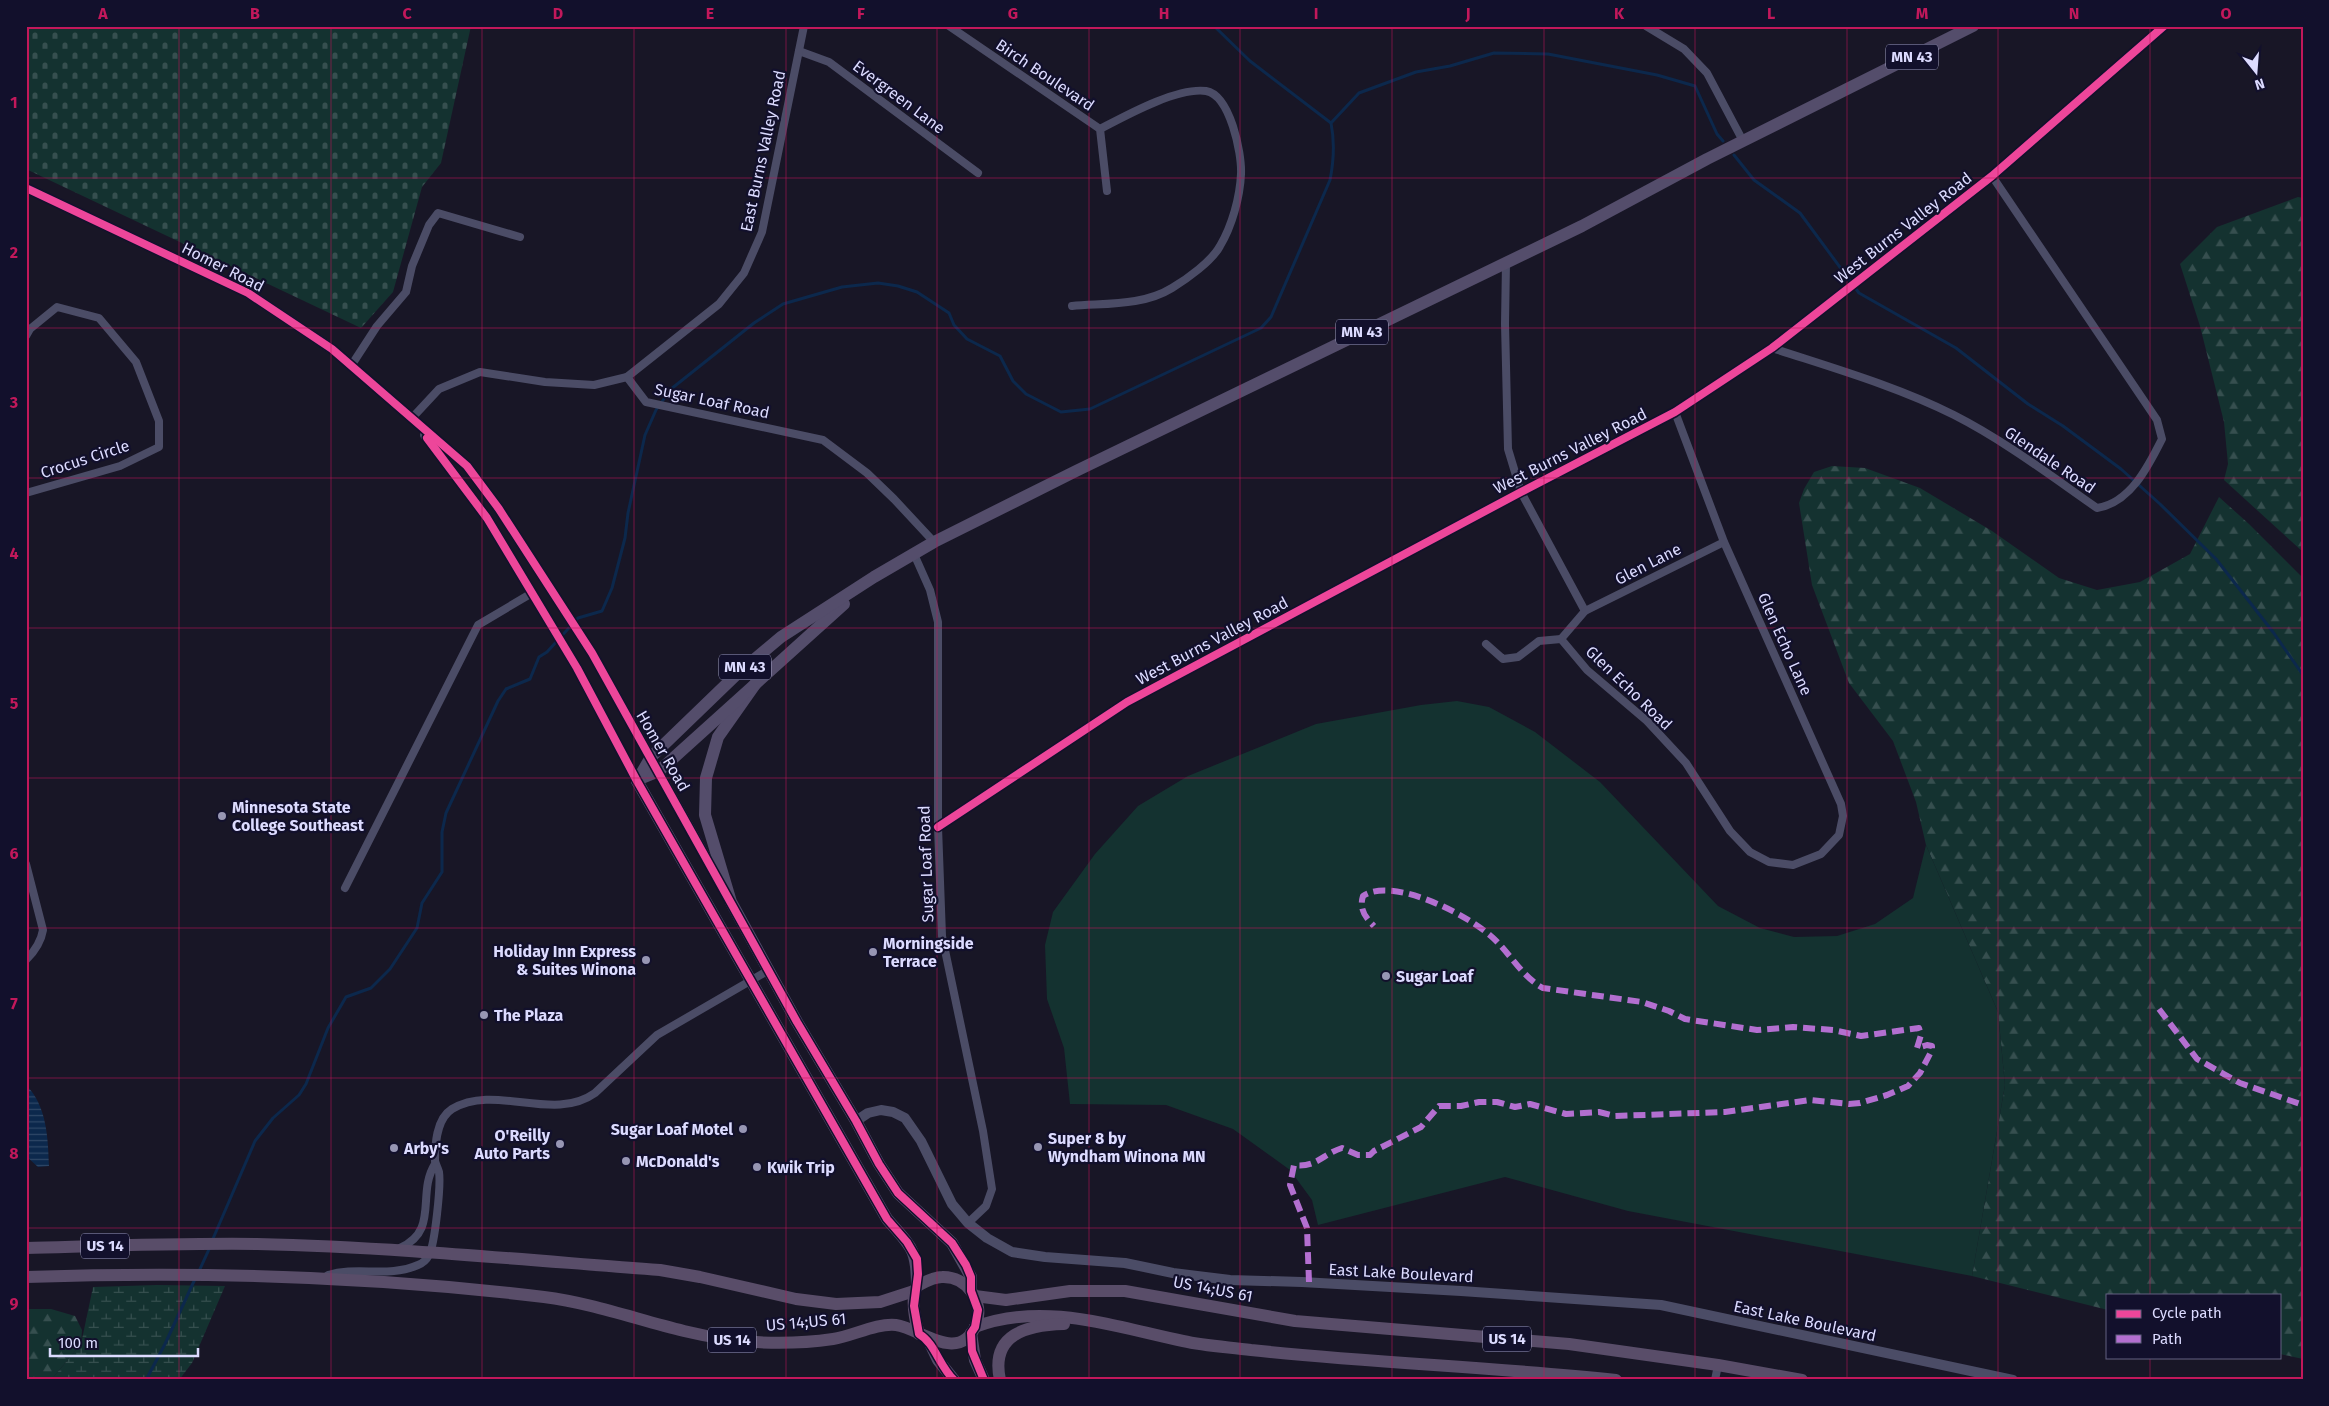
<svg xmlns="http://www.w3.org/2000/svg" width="2329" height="1406" font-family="'Fira Sans',sans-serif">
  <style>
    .forest { fill: url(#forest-firs) }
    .wetland { fill: url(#wetland-marsh) }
    .cemetery { fill: url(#cemetery-stones) }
    .green { fill: #143230 }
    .water { fill: url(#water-rules) }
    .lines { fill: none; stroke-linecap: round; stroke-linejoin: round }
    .stream { stroke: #0c284c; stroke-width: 3 }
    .minor { stroke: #4b4c66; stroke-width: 8 }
    .tertiary { stroke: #4b4c66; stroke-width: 10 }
    .primary { stroke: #544d6b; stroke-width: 12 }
    .trunk { stroke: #594d69; stroke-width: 12 }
    .quiet { stroke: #b36fd0; stroke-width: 6; stroke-dasharray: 12 6; stroke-linecap: butt }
    .cycleway-casing { stroke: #12102c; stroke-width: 11 }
    .cycleway { stroke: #ed469a; stroke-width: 8 }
    .grid { fill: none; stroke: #c2185b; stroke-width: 1; stroke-opacity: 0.55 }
    .poi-dot { fill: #9796b3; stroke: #12102c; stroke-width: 2 }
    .labels { text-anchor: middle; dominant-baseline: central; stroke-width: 4.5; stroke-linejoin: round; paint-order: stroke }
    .shield { fill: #12102c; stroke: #9f9ec0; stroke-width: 1 }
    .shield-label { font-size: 15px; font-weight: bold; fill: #dcdbff }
    .street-label { font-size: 16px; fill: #dcdbff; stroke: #12102c }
    .poi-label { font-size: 16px; font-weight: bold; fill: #dcdbff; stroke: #12102c; text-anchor: start }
    .neatline { fill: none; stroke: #c2185b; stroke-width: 2 }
    .grid-label { font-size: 16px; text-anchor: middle; font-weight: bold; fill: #c2185b }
  </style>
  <defs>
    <pattern id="forest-firs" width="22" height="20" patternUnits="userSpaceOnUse" patternTransform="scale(1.25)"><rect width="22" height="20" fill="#143230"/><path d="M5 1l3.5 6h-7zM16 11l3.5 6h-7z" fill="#364f4f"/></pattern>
    <pattern id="wetland-marsh" width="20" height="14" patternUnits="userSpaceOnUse" patternTransform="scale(1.25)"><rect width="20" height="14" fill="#143230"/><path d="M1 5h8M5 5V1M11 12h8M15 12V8" fill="none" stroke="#364f4f"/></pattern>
    <pattern id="cemetery-stones" width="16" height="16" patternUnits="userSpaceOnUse" patternTransform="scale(1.25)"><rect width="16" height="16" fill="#143230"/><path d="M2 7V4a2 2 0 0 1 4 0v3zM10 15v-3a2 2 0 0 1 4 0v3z" fill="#364f4f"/></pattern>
    <pattern id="water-rules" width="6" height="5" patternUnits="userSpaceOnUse" patternTransform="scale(1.25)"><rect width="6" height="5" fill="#0c284c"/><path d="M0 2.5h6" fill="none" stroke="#2f4767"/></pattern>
  </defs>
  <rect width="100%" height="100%" fill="#181626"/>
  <g class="forest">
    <polygon points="2298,197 2303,198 2303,552 2224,480 2228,464 2224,422 2200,326 2180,264 2217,227"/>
    <polygon points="1832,466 1865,468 1920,488 1992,531 2059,578 2097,590 2140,582 2190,554 2219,497 2249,524 2303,578 2303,1359 2280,1354 2280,1295 2108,1295 2108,1310 1972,1276 2005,1085 1998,1012 1926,845 1916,802 1893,741 1849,683 1812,585 1799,503 1804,489 1814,472"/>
    <polygon points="26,1309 51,1309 75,1316 82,1330 81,1344 51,1380 26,1380"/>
  </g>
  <polygon class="wetland" points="157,1285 225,1286 192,1363 179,1380 51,1380 81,1344 93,1287"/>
  <polygon class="cemetery" points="26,26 471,26 441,163 422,187 393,292 361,328 26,169"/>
  <polygon class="green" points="1457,701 1489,707 1535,732 1600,782 1718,906 1760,928 1794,937 1837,936 1875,924 1913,898 1926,845 1998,1012 2005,1085 1972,1276 1628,1211 1505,1177 1318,1225 1312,1200 1290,1170 1233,1129 1166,1105 1070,1104 1064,1048 1047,999 1045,945 1053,912 1095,854 1138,806 1188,776 1316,724 1421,705"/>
  <path class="water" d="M26,1085C47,1106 48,1138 49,1166L38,1167L26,1156Z"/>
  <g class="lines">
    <g class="stream">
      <polyline points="1331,123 1359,93 1416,72 1450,66 1494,53 1548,54 1657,75 1695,86 1717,134 1723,141"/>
      <polyline points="1734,155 1754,180 1800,213 1859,293 1956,348 2028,404 2063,426 2121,469 2160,504 2216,559 2273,632 2303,675"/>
      <path d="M212,1241L255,1141L273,1118L299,1095L306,1084L328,1028L346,997L371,988L390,969L417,928L422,903L442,872V832L446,813L498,701L506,689L530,679L539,657L547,652L578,618L602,611L612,588L625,538L628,513L645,435L656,410L671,389L754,323L783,304L842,287L878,283L898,286L917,292L949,313L954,325L967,339L1000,356L1013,381L1026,394L1061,412L1090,409L1261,328L1271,317L1330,180C1334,160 1335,143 1331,123L1250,61L1214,26"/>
      <polyline points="199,1271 210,1247"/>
      <polyline points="146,1380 165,1344 195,1279"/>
    </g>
    <g class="minor">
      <polyline points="949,26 1100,129 1107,191"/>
      <polyline points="1646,26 1684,49 1707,73 1743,141"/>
      <polyline points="799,51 829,62 978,173"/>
      <polyline points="1506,262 1505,324 1508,449 1521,492 1585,611"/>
      <path d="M1072,306C1105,303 1143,306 1172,288C1187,279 1212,261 1220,246C1232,226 1240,197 1241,174C1242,153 1230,95 1206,91C1177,87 1125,116 1100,129"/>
      <polyline points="26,336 30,329 57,307 99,318 136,362 159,421 159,447 120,466 26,493"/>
      <path d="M1772,348C1833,368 1896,386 1954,415C2005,441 2051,476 2097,508C2130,503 2148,467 2162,439L2157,420L1992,176"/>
      <polyline points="351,366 377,326 406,292 412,266 429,225 438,213 520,237"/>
      <polyline points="627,377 719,304 744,273 762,232 804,26"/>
      <polyline points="1675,412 1724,542 1841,804 1843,816 1839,835 1821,854 1793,865 1769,862 1750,852 1730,831 1686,763 1647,721 1587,670 1561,639 1585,611 1724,542"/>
      <polyline points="412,418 439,389 480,372 545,382 594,385 627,377 646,402 823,440 867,473 894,499 934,542"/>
      <polyline points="914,554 930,590 938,622 938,827 942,936 983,1131 992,1189 986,1206 968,1223"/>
      <polyline points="1486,644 1503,659 1518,657 1539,641 1561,639"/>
      <polyline points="938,827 1127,702 1521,492 1675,412 1772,348 1992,176 2164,26"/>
      <path d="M26,864L43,930C41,942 35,951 26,960"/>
      <polyline points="345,888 478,625 532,593"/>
      <path d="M400,1248C440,1230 416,1194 435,1164"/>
      <path d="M328,1275C357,1266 389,1278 418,1265C423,1263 427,1259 429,1255C435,1244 441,1185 439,1172C438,1168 436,1165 435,1161C435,1145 436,1119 452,1109C496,1083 553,1123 595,1093L657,1035L769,970"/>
      <polyline points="1715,1380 1718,1365"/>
    </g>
    <g class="tertiary">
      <polyline points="26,188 248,293 332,349 467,466 499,509 592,653 722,886"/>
      <polyline points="425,435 487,518 577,668 637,781"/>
      <polyline points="856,1121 868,1113 881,1110 893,1112 905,1118 921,1141 952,1204 968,1223 987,1238 1012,1252 1045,1257 1125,1263 1173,1273 1230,1280 1302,1282 1461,1291 1661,1305 2013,1380"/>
    </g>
    <g class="primary">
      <polyline points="756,683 718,737 706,778 705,815 731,902 797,1022 856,1121 879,1164 898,1193 952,1243 971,1277 971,1291"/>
      <polyline points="637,780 659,771 844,604"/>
      <polyline points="637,781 651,757 737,674 781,637 874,577 934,542 1076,471 1582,226 1707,159 1973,26"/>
      <path d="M637,781L887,1219C911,1247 917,1248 917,1286"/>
      <polyline points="971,1333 975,1360 984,1380"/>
      <polyline points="928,1339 938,1360 954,1380"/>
    </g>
    <g class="trunk">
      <path d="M26,1248C103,1246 180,1243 257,1244C391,1247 526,1260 660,1270L700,1277L796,1299L836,1304L880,1302L914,1291"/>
      <path d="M26,1277C199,1271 372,1276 544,1297C592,1303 638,1320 684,1331C733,1343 784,1346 833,1339C853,1336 876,1323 896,1325C920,1328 959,1365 976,1325C985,1302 967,1276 942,1277C933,1277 925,1282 917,1286C910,1299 915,1320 919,1334"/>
      <polyline points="975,1296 1006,1300 1070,1291 1125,1291 1295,1321 1569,1344 1718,1365 1802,1380"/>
      <path d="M975,1327C1044,1301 1115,1327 1183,1341C1205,1346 1228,1347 1251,1350C1372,1363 1494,1367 1616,1380"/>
      <path d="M1000,1380C990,1334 1027,1325 1064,1324"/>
    </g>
    <g class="quiet">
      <polyline points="2159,1009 2197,1059 2240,1083 2303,1105"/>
      <path d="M1309,1282L1307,1228L1290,1185L1294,1165C1316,1168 1323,1154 1342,1148L1358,1155H1370L1374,1151L1421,1127L1439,1106H1461L1479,1102H1497L1515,1107L1530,1104L1566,1114L1599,1112L1615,1116L1725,1112L1810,1100L1849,1104L1860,1103L1887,1095L1908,1086L1920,1073L1932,1050V1046L1927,1045L1917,1048L1921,1035L1919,1028L1861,1036L1833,1030L1793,1027L1757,1030L1685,1019L1669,1011L1642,1002L1543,988C1522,977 1510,953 1492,937C1468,915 1393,876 1363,896C1359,909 1365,917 1374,926"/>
    </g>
    <defs>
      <g id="cycleway">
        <polyline points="26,188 248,293 332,349 467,466 499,509 592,653 797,1022 856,1121 879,1164 898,1193 952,1243 966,1265 971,1277 971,1291 978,1310 975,1327 971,1333 972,1351 984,1380"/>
        <path d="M427,438L487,518L577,668L637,781L887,1219L907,1242L917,1259L918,1274L914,1306L919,1334C935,1343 939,1366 954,1380"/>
        <polyline points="938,827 1127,702 1521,492 1675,412 1772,348 1992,176 2164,26"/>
      </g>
    </defs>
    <use href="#cycleway" class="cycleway-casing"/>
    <use href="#cycleway" class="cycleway"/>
  </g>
  <path class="grid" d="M179,26V1380M331,26V1380M482,26V1380M634,26V1380M786,26V1380M937,26V1380M1089,26V1380M1240,26V1380M1392,26V1380M1544,26V1380M1695,26V1380M1847,26V1380M1998,26V1380M2150,26V1295M26,178H2303M26,328H2303M26,478H2303M26,628H2303M26,778H2303M26,928H2303M26,1078H2303M26,1228H2303M2150,1357V1380"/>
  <g class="poi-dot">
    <circle cx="222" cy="816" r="5"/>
    <circle cx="873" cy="952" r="5"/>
    <circle cx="646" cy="960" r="5"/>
    <circle cx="1386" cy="976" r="5"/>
    <circle cx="484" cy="1015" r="5"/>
    <circle cx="743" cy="1129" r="5"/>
    <circle cx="560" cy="1144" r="5"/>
    <circle cx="1038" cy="1147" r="5"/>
    <circle cx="394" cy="1148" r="5"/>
    <circle cx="626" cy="1161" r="5"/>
    <circle cx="757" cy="1167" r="5"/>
  </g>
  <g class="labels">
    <g class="shield">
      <rect x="1886" y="44.5" width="52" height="25" rx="4"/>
      <rect x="1336" y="319.5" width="52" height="25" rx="4"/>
      <rect x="719" y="654.5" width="52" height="25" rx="4"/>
      <rect x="81" y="1233.5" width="48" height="25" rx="4"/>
      <rect x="1483" y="1326.5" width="48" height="25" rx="4"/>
      <rect x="708" y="1327.5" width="48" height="25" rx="4"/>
    </g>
    <g class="shield-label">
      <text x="1912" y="57">MN 43</text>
      <text x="1362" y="332">MN 43</text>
      <text x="745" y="667">MN 43</text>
      <text x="105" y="1246">US 14</text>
      <text x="1507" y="1339">US 14</text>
      <text x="732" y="1340">US 14</text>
    </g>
    <g class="street-label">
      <text transform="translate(1045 75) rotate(34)">Birch Boulevard</text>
      <text transform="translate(899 97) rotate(37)">Evergreen Lane</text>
      <text transform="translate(763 151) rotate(-78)">East Burns Valley Road</text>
      <text transform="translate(1903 228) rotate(-38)">West Burns Valley Road</text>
      <text transform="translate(223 267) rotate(27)">Homer Road</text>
      <text transform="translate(712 401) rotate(12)">Sugar Loaf Road</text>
      <text transform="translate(1570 451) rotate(-27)">West Burns Valley Road</text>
      <text transform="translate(85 459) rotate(-18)">Crocus Circle</text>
      <text transform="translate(2050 460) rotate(34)">Glendale Road</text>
      <text transform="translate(1648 564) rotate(-27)">Glen Lane</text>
      <text transform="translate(1212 641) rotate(-28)">West Burns Valley Road</text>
      <text transform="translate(1785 644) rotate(66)">Glen Echo Lane</text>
      <text transform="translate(1629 688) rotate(44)">Glen Echo Road</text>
      <text transform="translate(663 751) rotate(60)">Homer Road</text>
      <text transform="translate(926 864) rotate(-92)">Sugar Loaf Road</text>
      <text transform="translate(1401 1273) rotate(3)">East Lake Boulevard</text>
      <text transform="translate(1213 1289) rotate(11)">US 14;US 61</text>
      <text transform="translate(1805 1321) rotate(12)">East Lake Boulevard</text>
      <text transform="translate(806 1322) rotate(-5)">US 14;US 61</text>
    </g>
    <g class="poi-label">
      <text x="232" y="807">Minnesota State<tspan x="232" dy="18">College Southeast</tspan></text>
      <text x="883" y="943">Morningside<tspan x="883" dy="18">Terrace</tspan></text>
      <text x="636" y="951" text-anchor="end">Holiday Inn Express<tspan x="636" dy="18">&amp; Suites Winona</tspan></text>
      <text x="1396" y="976">Sugar Loaf</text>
      <text x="494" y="1015">The Plaza</text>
      <text x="733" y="1129" text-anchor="end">Sugar Loaf Motel</text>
      <text x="550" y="1135" text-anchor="end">O'Reilly<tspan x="550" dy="18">Auto Parts</tspan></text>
      <text x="1048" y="1138">Super 8 by<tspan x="1048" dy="18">Wyndham Winona MN</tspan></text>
      <text x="404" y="1148">Arby's</text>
      <text x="636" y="1161">McDonald's</text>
      <text x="767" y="1167">Kwik Trip</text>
    </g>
  </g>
  <rect width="2329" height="1406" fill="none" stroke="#12102c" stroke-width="55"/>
  <rect x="2106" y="1294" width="175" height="65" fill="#12102c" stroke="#636180"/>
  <rect x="2116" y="1310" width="25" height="8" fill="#ed469a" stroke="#636180"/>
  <text x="2152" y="1318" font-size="15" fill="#dcdbff">Cycle path</text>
  <rect x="2116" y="1335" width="25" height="8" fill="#b36fd0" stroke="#636180"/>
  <text x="2152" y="1344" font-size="15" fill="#dcdbff">Path</text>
  <g transform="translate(2256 72) rotate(163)" stroke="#12102c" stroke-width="4" paint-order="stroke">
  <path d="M0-4L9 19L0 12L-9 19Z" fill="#dcdbff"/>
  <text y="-8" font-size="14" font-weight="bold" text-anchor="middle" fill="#dcdbff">N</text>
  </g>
  <path d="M50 1348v8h148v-8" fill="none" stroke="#dcdbff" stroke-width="2.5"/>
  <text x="58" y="1348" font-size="15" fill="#dcdbff" stroke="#12102c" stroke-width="4" paint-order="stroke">100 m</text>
  <rect x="28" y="28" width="2274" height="1350" class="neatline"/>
  <g class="grid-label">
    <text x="103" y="19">A</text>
    <text x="255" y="19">B</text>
    <text x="407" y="19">C</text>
    <text x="558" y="19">D</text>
    <text x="710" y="19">E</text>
    <text x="861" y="19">F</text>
    <text x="1013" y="19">G</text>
    <text x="1164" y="19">H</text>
    <text x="1316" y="19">I</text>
    <text x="1468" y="19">J</text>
    <text x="1619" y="19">K</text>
    <text x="1771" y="19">L</text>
    <text x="1922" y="19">M</text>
    <text x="2074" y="19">N</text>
    <text x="2226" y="19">O</text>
    <text x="14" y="108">1</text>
    <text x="14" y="258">2</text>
    <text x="14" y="408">3</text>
    <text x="14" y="559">4</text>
    <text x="14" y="709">5</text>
    <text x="14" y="859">6</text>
    <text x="14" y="1009">7</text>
    <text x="14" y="1159">8</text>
    <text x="14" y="1309">9</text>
  </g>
</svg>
